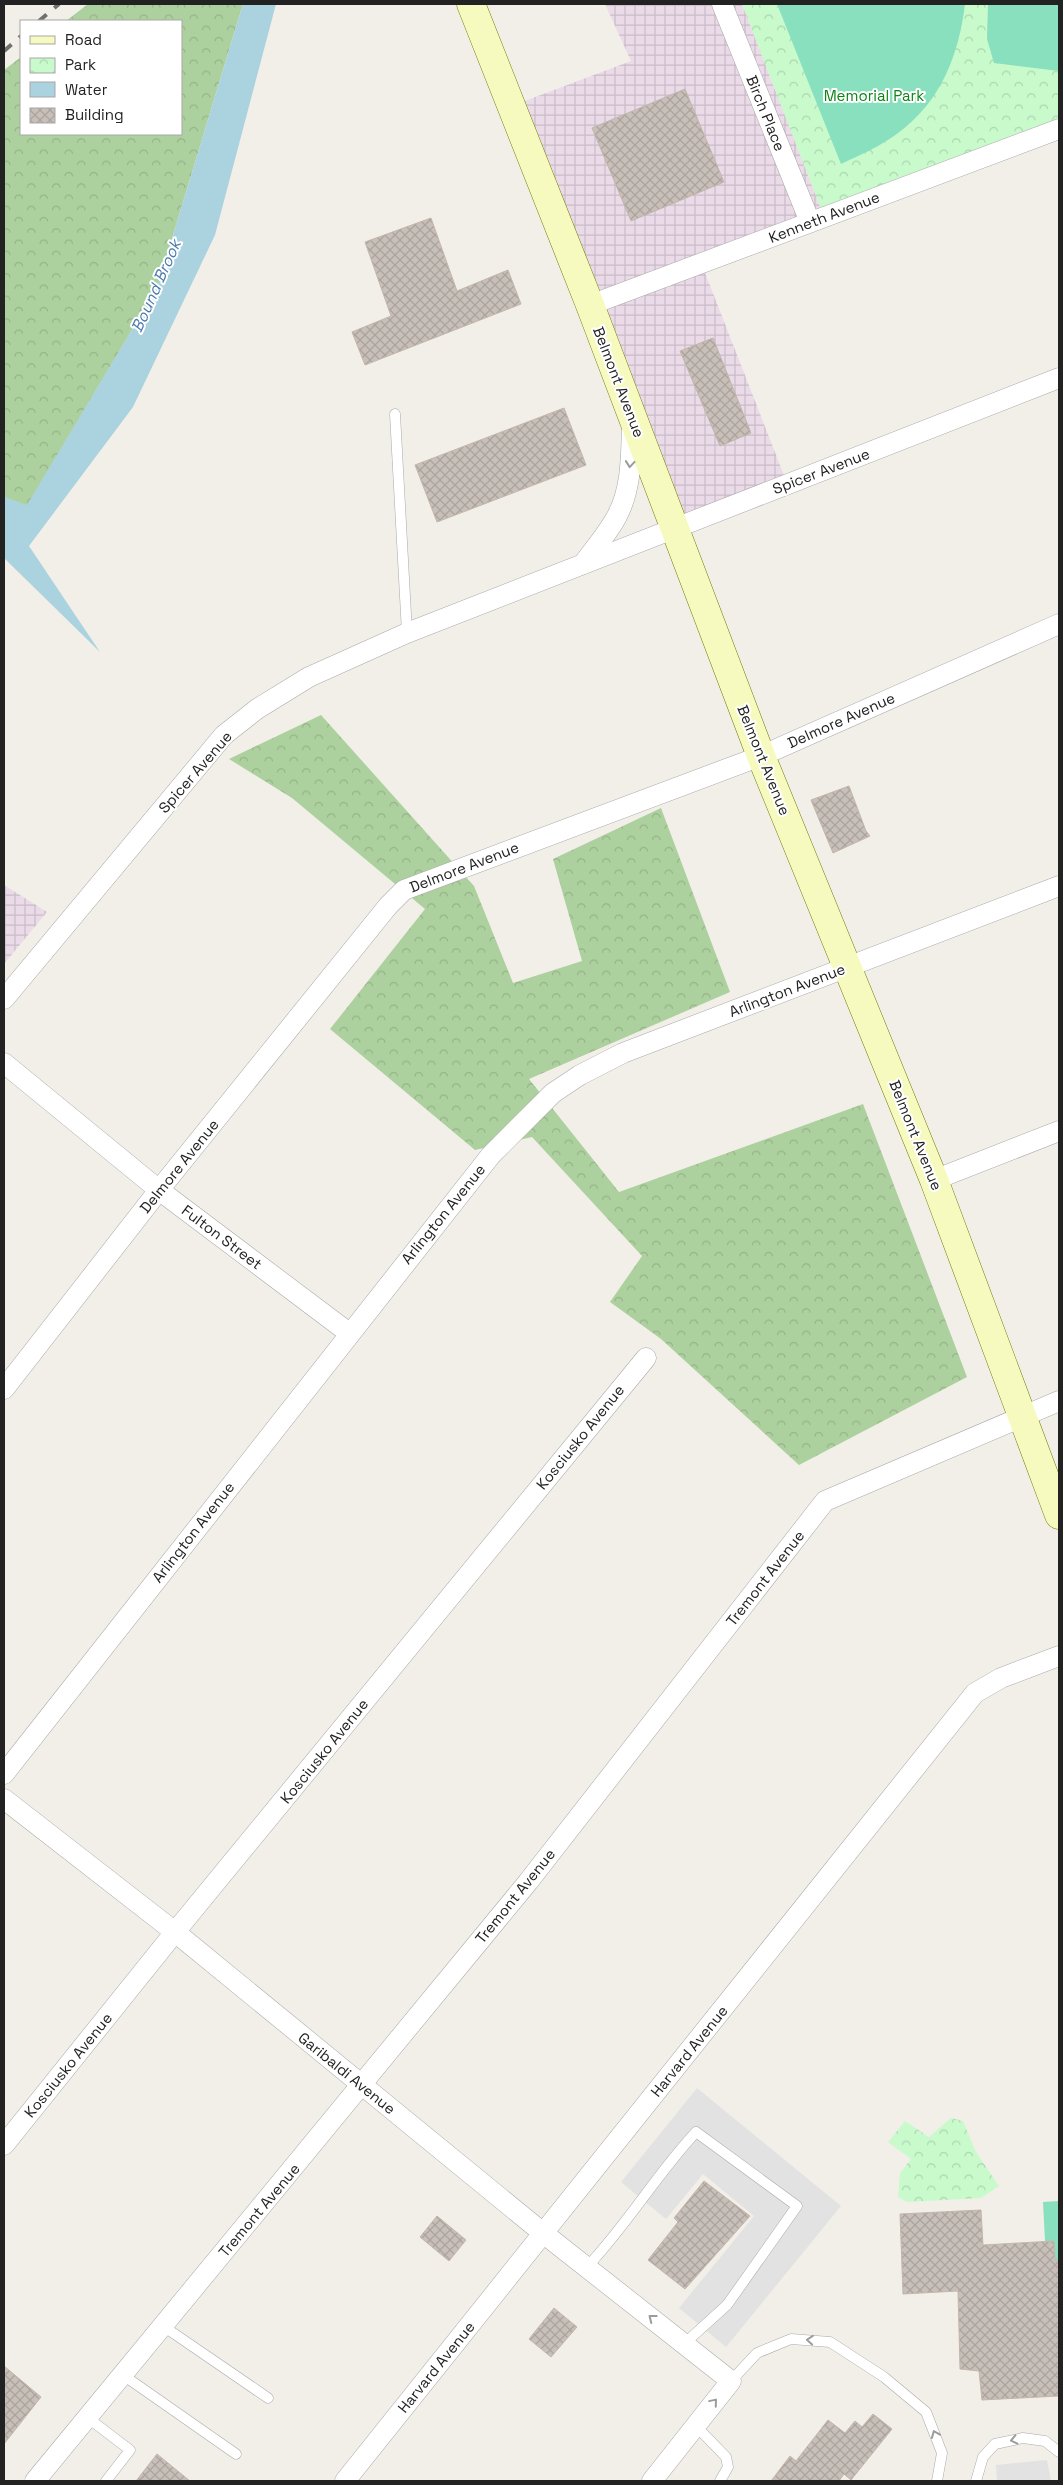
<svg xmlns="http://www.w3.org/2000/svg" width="1063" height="2485" font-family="'Space Grotesk',sans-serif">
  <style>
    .industrial { fill: url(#industrial-grid) }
    .forest { fill: url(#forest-crowns) }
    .park { fill: url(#park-crowns) }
    .pitch { fill: #88e0be }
    .parking { fill: #e2e2e2 }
    .water { fill: #aad3df }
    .building { fill: url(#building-cross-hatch); stroke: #c4b6ab }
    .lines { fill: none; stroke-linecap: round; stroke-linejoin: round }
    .lane-casing { stroke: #a9a9a9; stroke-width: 11 }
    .street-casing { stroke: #a9a9a9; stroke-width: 21 }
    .secondary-casing { stroke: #707d05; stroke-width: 29 }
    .lane { stroke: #fff; stroke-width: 10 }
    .street { stroke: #fff; stroke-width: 20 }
    .secondary { stroke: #f7fabf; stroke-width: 28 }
    .rail { stroke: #707070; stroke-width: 4; stroke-dasharray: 10 10; stroke-linecap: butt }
    .oneway { stroke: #9c9c9c }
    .labels { text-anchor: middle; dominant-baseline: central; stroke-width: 4; stroke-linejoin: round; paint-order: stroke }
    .park-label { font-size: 15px; fill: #0c8416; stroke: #fff }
    .street-label { font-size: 15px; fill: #222; stroke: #fff }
    .water-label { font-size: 16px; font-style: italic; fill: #4a7aab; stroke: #fff }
  </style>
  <defs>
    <pattern id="industrial-grid" width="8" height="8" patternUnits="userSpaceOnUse" patternTransform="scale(1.25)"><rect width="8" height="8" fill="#ebdbe8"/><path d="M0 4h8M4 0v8" fill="none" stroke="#c9bcc7"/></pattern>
    <pattern id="forest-crowns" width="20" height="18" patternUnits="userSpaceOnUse" patternTransform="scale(1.25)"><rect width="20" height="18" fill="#add19e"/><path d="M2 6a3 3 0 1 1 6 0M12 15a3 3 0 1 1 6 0" fill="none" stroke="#95b388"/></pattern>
    <pattern id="park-crowns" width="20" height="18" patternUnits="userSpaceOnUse" patternTransform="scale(1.25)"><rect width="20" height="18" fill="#c8facc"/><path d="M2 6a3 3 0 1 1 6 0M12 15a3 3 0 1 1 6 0" fill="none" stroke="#acd6af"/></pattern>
    <pattern id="building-cross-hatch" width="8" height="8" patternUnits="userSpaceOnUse" patternTransform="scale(1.25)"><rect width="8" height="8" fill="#c7bfb8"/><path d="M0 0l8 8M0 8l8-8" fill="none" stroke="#aba49e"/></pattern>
  </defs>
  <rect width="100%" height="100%" fill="#f2efe9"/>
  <g class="industrial">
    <polygon points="605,4 742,4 823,214 702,265 787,483 684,522 522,102 631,61"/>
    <polygon points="4,885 47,912 4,964"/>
  </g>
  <g class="forest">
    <polygon points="88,4 243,4 157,288 27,506 4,497 4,70 21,57 21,134 181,134 181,21 66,21"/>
    <polygon points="321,715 474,886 513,983 582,961 553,859 661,808 730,992 529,1079 619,1192 863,1104 967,1377 799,1465 661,1339 610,1302 642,1256 532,1137 475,1150 330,1029 425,909 292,798 229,759"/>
  </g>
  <g class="park">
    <polygon points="742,4 1059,4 1059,119 823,214"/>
    <polygon points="951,2118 963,2121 976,2152 999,2186 981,2198 907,2202 898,2197 900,2173 911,2159 888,2142 905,2121 929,2137"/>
  </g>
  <g class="pitch">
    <path d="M777,4H965C959,54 941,102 898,133C881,146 860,155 841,164Z"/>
    <polygon points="988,4 1059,4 1059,71 994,63 987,39"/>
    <polygon points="1059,2201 1059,2260 1055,2260 1054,2241 1045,2241 1043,2202"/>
  </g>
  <g class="parking">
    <polygon points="697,2088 841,2206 726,2347 679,2308 754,2216 703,2174 666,2219 621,2182"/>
    <polygon points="1047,2460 1051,2481 997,2481 996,2465"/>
  </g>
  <polygon class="water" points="243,4 276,4 215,235 133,407 29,546 100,652 4,558 4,497 27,505 157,288"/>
  <g class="building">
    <polygon points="685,89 724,182 631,221 592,128"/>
    <polygon points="431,218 457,291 508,270 521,304 365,365 352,332 391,316 365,242"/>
    <polygon points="713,338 751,433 720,446 680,351"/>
    <polygon points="564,408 586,465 437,522 415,465"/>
    <polygon points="849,786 866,831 870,836 833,853 811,800"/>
    <polygon points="704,2181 750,2216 685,2289 648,2260 678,2222 674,2218"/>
    <polygon points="981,2210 983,2245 1054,2241 1055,2260 1059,2260 1059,2396 982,2400 979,2371 960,2369 958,2291 903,2294 900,2214"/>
    <polygon points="437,2216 466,2240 449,2261 420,2237"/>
    <polygon points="554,2308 577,2327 551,2357 529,2339"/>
    <polygon points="4,2366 41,2397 4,2444"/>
    <polygon points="873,2414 892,2429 851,2480 844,2474 839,2481 771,2481 790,2456 796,2461 828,2420 845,2433 855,2421 862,2427"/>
    <polygon points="157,2454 190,2481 136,2481"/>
  </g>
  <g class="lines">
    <defs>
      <g id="lane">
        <polyline points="395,414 407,633"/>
        <path d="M587,2267C627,2225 656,2175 696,2132L797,2206L727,2305L685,2343"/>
        <polyline points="163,2326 268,2398"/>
        <polyline points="123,2375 236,2454"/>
        <polyline points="731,2381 757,2353 791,2339 830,2342 884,2377 926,2412 942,2453 937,2481"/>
        <polyline points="88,2418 130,2450 106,2481"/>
        <polyline points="695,2425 726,2457 728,2467 720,2481"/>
        <polyline points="976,2481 983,2457 995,2444 1023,2438 1045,2441 1059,2452"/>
      </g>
      <g id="street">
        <polyline points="722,4 810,222"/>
        <polyline points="590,305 1059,129"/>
        <path d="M583,564C595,548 608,533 617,516C632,488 631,455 632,424"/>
        <polyline points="4,999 224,735 257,709 309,677 407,633 1059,378"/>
        <polyline points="4,1063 159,1190 349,1333"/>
        <polyline points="934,1180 1059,1131"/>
        <polyline points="4,1389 159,1190 388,906 404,890 761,756 1059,624"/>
        <polyline points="4,1774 491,1155 553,1093 580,1075 623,1053 1059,886"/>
        <polyline points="4,1799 175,1932 543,2233 731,2381 652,2481"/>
        <polyline points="4,2145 175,1932 646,1358"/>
        <polyline points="35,2481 528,1882 825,1501 1059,1401"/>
        <polyline points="345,2481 975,1693 1001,1678 1059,1656"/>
      </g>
      <polyline id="secondary" points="471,4 590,305 761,756 934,1180 1059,1515"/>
    </defs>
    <use href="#lane" class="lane-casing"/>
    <use href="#street" class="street-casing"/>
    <use href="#secondary" class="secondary-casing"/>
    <use href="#lane" class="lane"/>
    <use href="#street" class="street"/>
    <use href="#secondary" class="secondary"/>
    <g class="rail">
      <polyline points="39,21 59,4"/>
      <polyline points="4,51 21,36"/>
    </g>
  </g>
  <defs><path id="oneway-chevron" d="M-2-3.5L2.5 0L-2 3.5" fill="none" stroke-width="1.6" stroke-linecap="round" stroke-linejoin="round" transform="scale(1.25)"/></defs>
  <g class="oneway">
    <use href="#oneway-chevron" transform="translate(630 464) rotate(95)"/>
    <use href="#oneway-chevron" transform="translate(652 2318) rotate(-142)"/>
    <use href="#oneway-chevron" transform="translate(810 2340) rotate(-175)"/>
    <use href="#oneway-chevron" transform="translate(714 2402) rotate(-50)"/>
    <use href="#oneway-chevron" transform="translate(935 2434) rotate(-112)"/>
    <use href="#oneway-chevron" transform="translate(1014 2440) rotate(167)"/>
  </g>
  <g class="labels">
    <g class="park-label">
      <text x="874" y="95">Memorial Park</text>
    </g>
    <g class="street-label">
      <text transform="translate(766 113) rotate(68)">Birch Place</text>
      <text transform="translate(824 217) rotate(-21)">Kenneth Avenue</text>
      <text transform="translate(619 382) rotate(69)">Belmont Avenue</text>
      <text transform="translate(821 471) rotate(-21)">Spicer Avenue</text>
      <text transform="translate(841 720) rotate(-24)">Delmore Avenue</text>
      <text transform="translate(764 760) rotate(68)">Belmont Avenue</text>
      <text transform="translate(195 772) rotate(-49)">Spicer Avenue</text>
      <text transform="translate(464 867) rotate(-21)">Delmore Avenue</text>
      <text transform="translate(787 990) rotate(-21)">Arlington Avenue</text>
      <text transform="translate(916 1135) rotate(68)">Belmont Avenue</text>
      <text transform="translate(179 1166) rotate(-51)">Delmore Avenue</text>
      <text transform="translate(443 1214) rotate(-51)">Arlington Avenue</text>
      <text transform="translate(222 1237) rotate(37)">Fulton Street</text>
      <text transform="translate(580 1437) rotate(-51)">Kosciusko Avenue</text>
      <text transform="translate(193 1532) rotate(-52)">Arlington Avenue</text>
      <text transform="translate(765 1578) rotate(-52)">Tremont Avenue</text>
      <text transform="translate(324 1751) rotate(-51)">Kosciusko Avenue</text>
      <text transform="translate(515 1896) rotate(-51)">Tremont Avenue</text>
      <text transform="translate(689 2051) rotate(-51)">Harvard Avenue</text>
      <text transform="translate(68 2065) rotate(-51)">Kosciusko Avenue</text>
      <text transform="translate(347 2073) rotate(39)">Garibaldi Avenue</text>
      <text transform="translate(259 2210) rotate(-50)">Tremont Avenue</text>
      <text transform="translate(436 2367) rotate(-51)">Harvard Avenue</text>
    </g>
    <g class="water-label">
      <text transform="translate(156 286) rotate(-66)">Bound Brook</text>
    </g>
  </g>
  <rect width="1063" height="2485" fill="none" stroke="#222222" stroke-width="10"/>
  <rect x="20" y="20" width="162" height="115" fill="#ffffff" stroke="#a7a7a7"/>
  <rect x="30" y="36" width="25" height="8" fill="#f7fabf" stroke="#a7a7a7"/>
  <text x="65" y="45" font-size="15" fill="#222222">Road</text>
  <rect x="30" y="58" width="25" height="15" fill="url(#park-crowns)" stroke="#a7a7a7"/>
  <text x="65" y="70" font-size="15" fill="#222222">Park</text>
  <rect x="30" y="82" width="25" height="15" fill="#aad3df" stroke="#a7a7a7"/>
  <text x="65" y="95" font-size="15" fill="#222222">Water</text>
  <rect x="30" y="108" width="25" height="15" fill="url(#building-cross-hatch)" stroke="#a7a7a7"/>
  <text x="65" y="120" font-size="15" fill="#222222">Building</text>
</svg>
